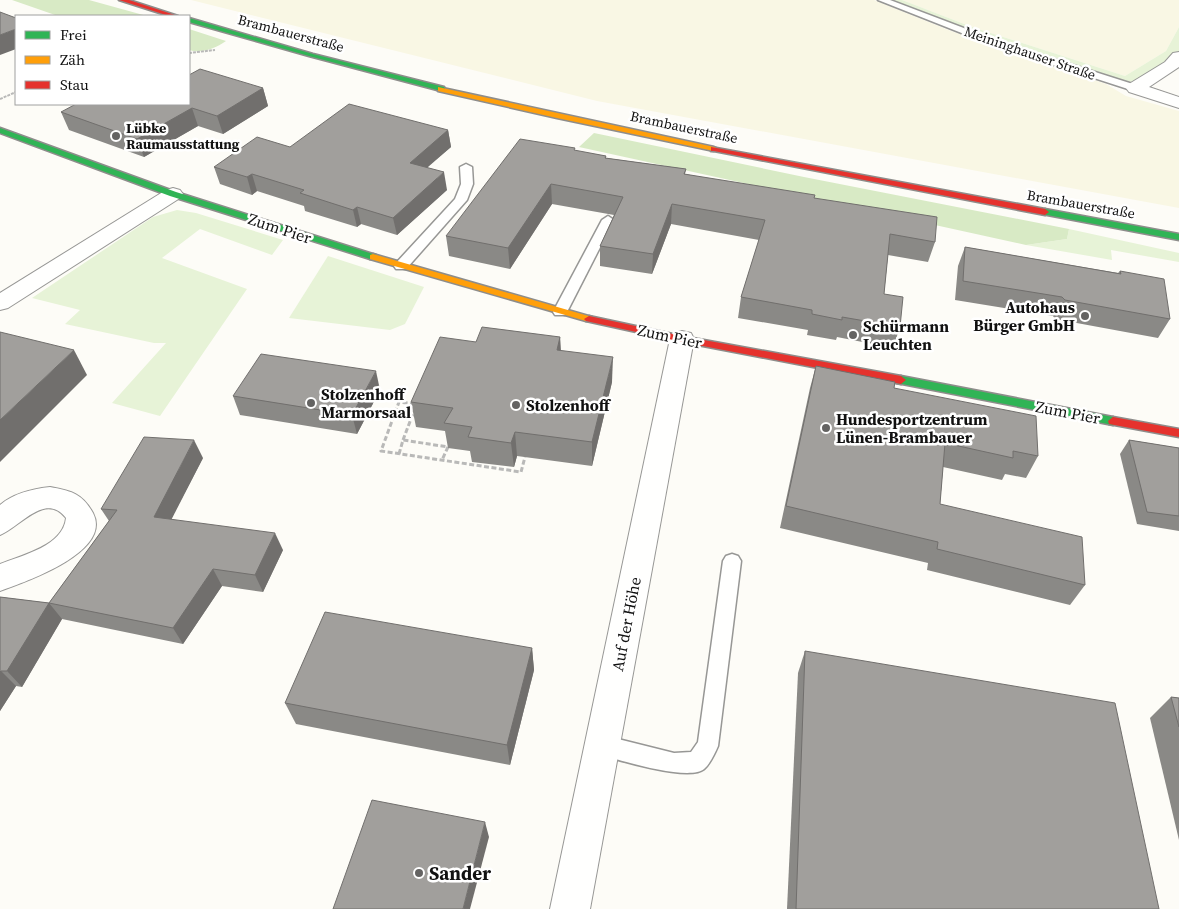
<svg xmlns="http://www.w3.org/2000/svg" width="1179" height="909" font-family="'Source Serif 4',serif">
  <style>
    .farmland { fill: #f9f7e4 }
    .green { fill: #e7f3d7 }
    .forest { fill: #d8eac5 }
    .lines { fill: none; stroke-linecap: round; stroke-linejoin: round }
    .lane-casing { stroke: #979795; stroke-width: 3 }
    .street-casing { stroke: #979795; stroke-width: 2 }
    .fast-casing { stroke: #8e8d8b; stroke-width: 3 }
    .slow-casing { stroke: #8e8d8b; stroke-width: 3 }
    .jam-casing { stroke: #8e8d8b; stroke-width: 3 }
    .path-far1 { stroke: #b9b9b8; stroke-width: 2; stroke-dasharray: 3 1; stroke-linecap: butt }
    .path { stroke: #b9b9b8; stroke-width: 3; stroke-dasharray: 5 2.5; stroke-linecap: butt }
    .lane { fill: #fffffe; fill-rule: evenodd }
    .street { fill: #fffffe; fill-rule: evenodd }
    .fast { fill: #30b455; fill-rule: evenodd }
    .slow { fill: #ff9f0a; fill-rule: evenodd }
    .jam { fill: #e5322d; fill-rule: evenodd }
    .wall { fill: #8a8986 }
    .shaded-wall { fill: #716f6d }
    .building { fill: #a19f9c; stroke: #716f6d }
    .poi-dot { fill: #646362; stroke: #fff; stroke-width: 2 }
    .labels { text-anchor: middle; dominant-baseline: central; stroke-width: 5; stroke-linejoin: round; paint-order: stroke }
    .far-street-label { font-size: 14px; fill: #111; stroke: #fff }
    .far-poi-label { font-size: 14px; font-weight: bold; fill: #111; stroke: #fff; text-anchor: start }
    .street-label { font-size: 16px; fill: #111; stroke: #fff }
    .poi-label { font-size: 16px; font-weight: bold; fill: #111; stroke: #fff; text-anchor: start }
    .near-poi-label { font-size: 19px; font-weight: bold; fill: #111; stroke: #fff; text-anchor: start }
  </style>
  <rect width="100%" height="100%" fill="#fdfcf7"/>
  <g class="farmland">
    <polygon points="191,0 874,0 951,31 1106,84 1126,96 1179,111 1179,208 597,101"/>
    <polygon points="902,0 1179,0 1179,27 1166,51 1125,76 972,27"/>
  </g>
  <g class="green">
    <polygon points="888,0 902,0 972,27 1125,76 1166,51 1179,27 1179,52 1170,62 1134,82 1117,80 993,40"/>
    <polygon points="177,210 196,213 283,240 272,255 200,229 162,258 247,289 160,416 112,403 166,343 154,343 65,324 80,310 32,298 153,217"/>
    <polygon points="1069,229 1179,253 1179,262 1111,250 1112,260 1026,245 1067,239"/>
    <polygon points="328,256 424,287 405,324 390,330 289,318"/>
  </g>
  <g class="forest">
    <polygon points="12,0 89,0 147,16 58,16"/>
    <path d="M189,29L226,41C216,48 201,54 189,50Z"/>
    <polygon points="594,133 804,177 1069,229 1067,239 1026,245 579,147"/>
  </g>
  <g class="lines">
    <defs>
      <g id="lane">
        <polygon points="878,0 890,0 998,41 1139,86 1140,88 1135,91 1131,90 992,45"/>
        <polygon points="466,164 472,167 473,184 467,200 406,269 396,269 394,266 396,263 455,199 461,184 460,167"/>
        <polygon points="608,216 614,220 567,312 565,315 555,315 553,312 602,220"/>
        <path d="M732,554L738,556L741,561L718,746C715,753 710,764 704,769C689,782 613,759 595,752L592,745L595,738L602,735L674,753L691,752L698,742L723,561L726,556Z"/>
      </g>
      <g id="street">
        <polygon points="1179,52 1179,67 1149,87 1179,97 1179,108 1129,92 1126,88 1129,84 1165,62 1173,53"/>
        <polygon points="173,188 180,190 183,194 180,198 8,308 0,310 0,293 166,190"/>
        <polygon points="682,331 691,333 694,339 590,909 550,909 670,339 673,333"/>
        <path d="M50,487C71,491 82,493 93,513C113,552 25,582 0,591V564C23,555 63,546 66,518C45,491 19,528 0,535V505C14,493 32,489 50,487Z"/>
      </g>
      <g id="fast">
        <polygon points="189,18 313,54 444,87 445,89 441,91 309,56 189,22"/>
        <polygon points="0,128 176,192 376,255 378,257 376,259 370,259 170,196 0,133"/>
        <polygon points="1045,209 1179,234 1179,240 1042,214 1041,212"/>
        <polygon points="901,376 1113,417 1118,421 1113,425 897,383 896,380 897,377"/>
      </g>
      <g id="slow">
        <polygon points="438,87 714,147 718,149 714,151 557,118 438,91"/>
        <polygon points="373,254 592,317 594,319 592,321 586,321 370,259 370,255"/>
      </g>
      <g id="jam">
        <polygon points="119,0 129,0 178,16 169,16"/>
        <polygon points="711,147 1045,209 1049,212 1045,215 714,151 711,151"/>
        <polygon points="589,316 682,336 901,376 906,380 901,384 682,342 586,321 584,319"/>
        <polygon points="1113,417 1179,429 1179,437 1109,424 1108,421"/>
      </g>
    </defs>
    <use href="#lane" class="lane-casing"/>
    <use href="#street" class="street-casing"/>
    <use href="#fast" class="fast-casing"/>
    <use href="#slow" class="slow-casing"/>
    <use href="#jam" class="jam-casing"/>
    <g class="path-far1">
      <polyline points="189,53 215,50"/>
      <polyline points="0,99 16,92"/>
    </g>
    <g class="path">
      <polyline points="415,404 399,402 381,451 521,472 525,457"/>
      <polyline points="403,440 414,411"/>
      <polyline points="399,454 403,440 448,447 442,460"/>
    </g>
    <use href="#lane" class="lane"/>
    <use href="#street" class="street"/>
    <use href="#fast" class="fast"/>
    <use href="#slow" class="slow"/>
    <use href="#jam" class="jam"/>
  </g>
  <g class="wall">
    <polygon points="263,88 268,106 223,134 198,126 144,157 69,130 61,112"/>
    <polygon points="448,130 451,147 427,167 447,190 397,235 361,224 357,227 305,211 304,206 257,191 252,195 220,184 214,167 290,147"/>
    <polygon points="575,151 606,156 606,158 686,169 685,174 814,198 935,242 928,262 888,255 884,294 900,327 893,348 837,337 836,340 807,335 808,330 738,318 741,297 759,240 671,224 652,274 600,266 600,246 614,215 552,204 510,269 449,256 446,236"/>
    <polygon points="965,247 1118,273 1120,271 1170,319 1158,338 1055,319 1053,316 955,300 958,266"/>
    <polygon points="560,337 561,351 612,382 592,466 517,456 514,467 472,462 470,451 448,448 445,431 416,427 411,402"/>
    <polygon points="816,366 894,388 1038,456 1026,478 1005,474 1002,480 943,467 940,504 1085,585 1070,605 927,570 928,563 780,528 810,388"/>
    <polygon points="380,390 357,434 240,415 233,396"/>
    <polygon points="1129,440 1179,448 1179,531 1137,524 1120,454"/>
    <polygon points="203,458 171,519 283,550 263,592 222,586 183,644 62,619 22,687 16,686 0,711 0,597 49,603 109,521 101,509"/>
    <polygon points="532,648 534,670 510,765 296,724 285,703"/>
    <polygon points="805,651 1159,909 787,909 798,673"/>
    <polygon points="1171,697 1179,698 1179,840 1150,718"/>
  </g>
  <g class="shaded-wall">
    <polygon points="16,29 16,49 0,55 0,35"/>
    <polygon points="263,88 268,106 223,134 217,116"/>
    <polygon points="192,108 198,126 144,157 137,139"/>
    <polygon points="448,130 451,147 413,180 410,163"/>
    <polygon points="444,172 447,190 397,235 393,218"/>
    <polygon points="252,174 257,191 252,195 247,177"/>
    <polygon points="551,184 552,204 510,269 508,248"/>
    <polygon points="672,204 671,224 652,274 653,254"/>
    <polygon points="357,207 361,224 357,227 353,210"/>
    <polygon points="560,337 561,362 557,350"/>
    <polygon points="74,350 87,375 0,462 0,420"/>
    <polygon points="613,357 612,382 592,466 592,442"/>
    <polygon points="376,371 380,390 357,434 352,415"/>
    <polygon points="515,432 517,456 514,467 511,443"/>
    <polygon points="194,440 203,458 164,534 154,517"/>
    <polygon points="275,533 283,550 263,592 255,575"/>
    <polygon points="213,569 222,586 183,644 173,628"/>
    <polygon points="49,603 62,619 22,687 7,671"/>
    <polygon points="532,648 534,670 510,765 507,745"/>
    <polygon points="1,671 16,686 0,711 0,672"/>
    <polygon points="485,822 489,837 470,909 463,909"/>
  </g>
  <g class="building">
    <polygon points="0,12 16,18 16,29 0,35"/>
    <polygon points="200,69 263,88 217,116 192,108 137,139 61,112 76,104 189,104 189,75"/>
    <polygon points="349,104 448,130 410,163 444,172 393,218 357,207 353,210 300,193 304,190 252,174 247,177 214,167 257,137 290,147"/>
    <polygon points="520,139 575,148 574,150 606,156 605,158 686,169 684,174 815,195 814,198 937,217 935,242 890,234 884,294 903,297 900,327 842,317 842,320 812,314 812,310 741,297 765,220 672,204 653,254 600,246 623,197 551,184 508,248 446,236"/>
    <polygon points="965,247 1121,274 1120,271 1164,279 1170,319 1065,300 1062,297 963,281"/>
    <polygon points="482,327 560,337 557,350 613,357 592,442 515,432 511,443 468,437 472,427 444,423 453,408 411,402 440,337 476,342"/>
    <polygon points="0,332 74,350 0,420"/>
    <polygon points="261,354 376,371 352,415 233,396"/>
    <polygon points="816,366 895,382 894,388 1036,416 1038,456 1013,451 1013,458 945,443 940,504 1082,537 1085,585 937,549 938,542 786,506"/>
    <polygon points="144,437 194,440 154,517 275,533 255,575 213,569 173,628 49,603 7,671 1,671 0,672 0,597 49,603 117,510 101,509"/>
    <polygon points="1129,440 1179,448 1179,516 1147,512"/>
    <polygon points="325,612 532,648 507,745 285,703"/>
    <polygon points="805,651 1115,703 1159,909 796,909"/>
    <polygon points="1171,697 1179,698 1179,727"/>
    <polygon points="372,800 485,822 463,909 333,909"/>
  </g>
  <g class="poi-dot">
    <circle cx="116" cy="136" r="5"/>
    <circle cx="1085" cy="316" r="5"/>
    <circle cx="853" cy="335" r="5"/>
    <circle cx="311" cy="403" r="5"/>
    <circle cx="516" cy="405" r="5"/>
    <circle cx="826" cy="428" r="5"/>
    <circle cx="419" cy="873" r="5"/>
  </g>
  <g class="labels">
    <g class="far-street-label">
      <text transform="translate(291 33) rotate(15)">Brambauerstraße</text>
      <text transform="translate(1030 53) rotate(19)">Meininghauser Straße</text>
      <text transform="translate(684 127) rotate(12)">Brambauerstraße</text>
      <text transform="translate(1081 204) rotate(10)">Brambauerstraße</text>
    </g>
    <g class="far-poi-label">
      <text x="126" y="128">Lübke<tspan x="126" dy="16">Raumausstattung</tspan></text>
    </g>
    <g class="street-label">
      <text transform="translate(280 228) rotate(18)">Zum Pier</text>
      <text transform="translate(670 336) rotate(12)">Zum Pier</text>
      <text transform="translate(1068 412) rotate(11)">Zum Pier</text>
      <text transform="translate(626 624) rotate(-79)">Auf der Höhe</text>
    </g>
    <g class="poi-label">
      <text x="1075" y="307" text-anchor="end">Autohaus<tspan x="1075" dy="18">Bürger GmbH</tspan></text>
      <text x="863" y="326">Schürmann<tspan x="863" dy="18">Leuchten</tspan></text>
      <text x="321" y="394">Stolzenhoff<tspan x="321" dy="18">Marmorsaal</tspan></text>
      <text x="526" y="405">Stolzenhoff</text>
      <text x="836" y="419">Hundesportzentrum<tspan x="836" dy="18">Lünen-Brambauer</tspan></text>
    </g>
    <g class="near-poi-label">
      <text x="429" y="873">Sander</text>
    </g>
  </g>
  <rect x="15" y="15" width="175" height="90" fill="#ffffff" stroke="#a0a0a0"/>
  <rect x="25" y="31" width="25" height="8" fill="#30b455" stroke="#a0a0a0"/>
  <text x="60" y="40" font-size="15" fill="#111111">Frei</text>
  <rect x="25" y="56" width="25" height="8" fill="#ff9f0a" stroke="#a0a0a0"/>
  <text x="60" y="65" font-size="15" fill="#111111">Zäh</text>
  <rect x="25" y="81" width="25" height="8" fill="#e5322d" stroke="#a0a0a0"/>
  <text x="60" y="90" font-size="15" fill="#111111">Stau</text>
</svg>
